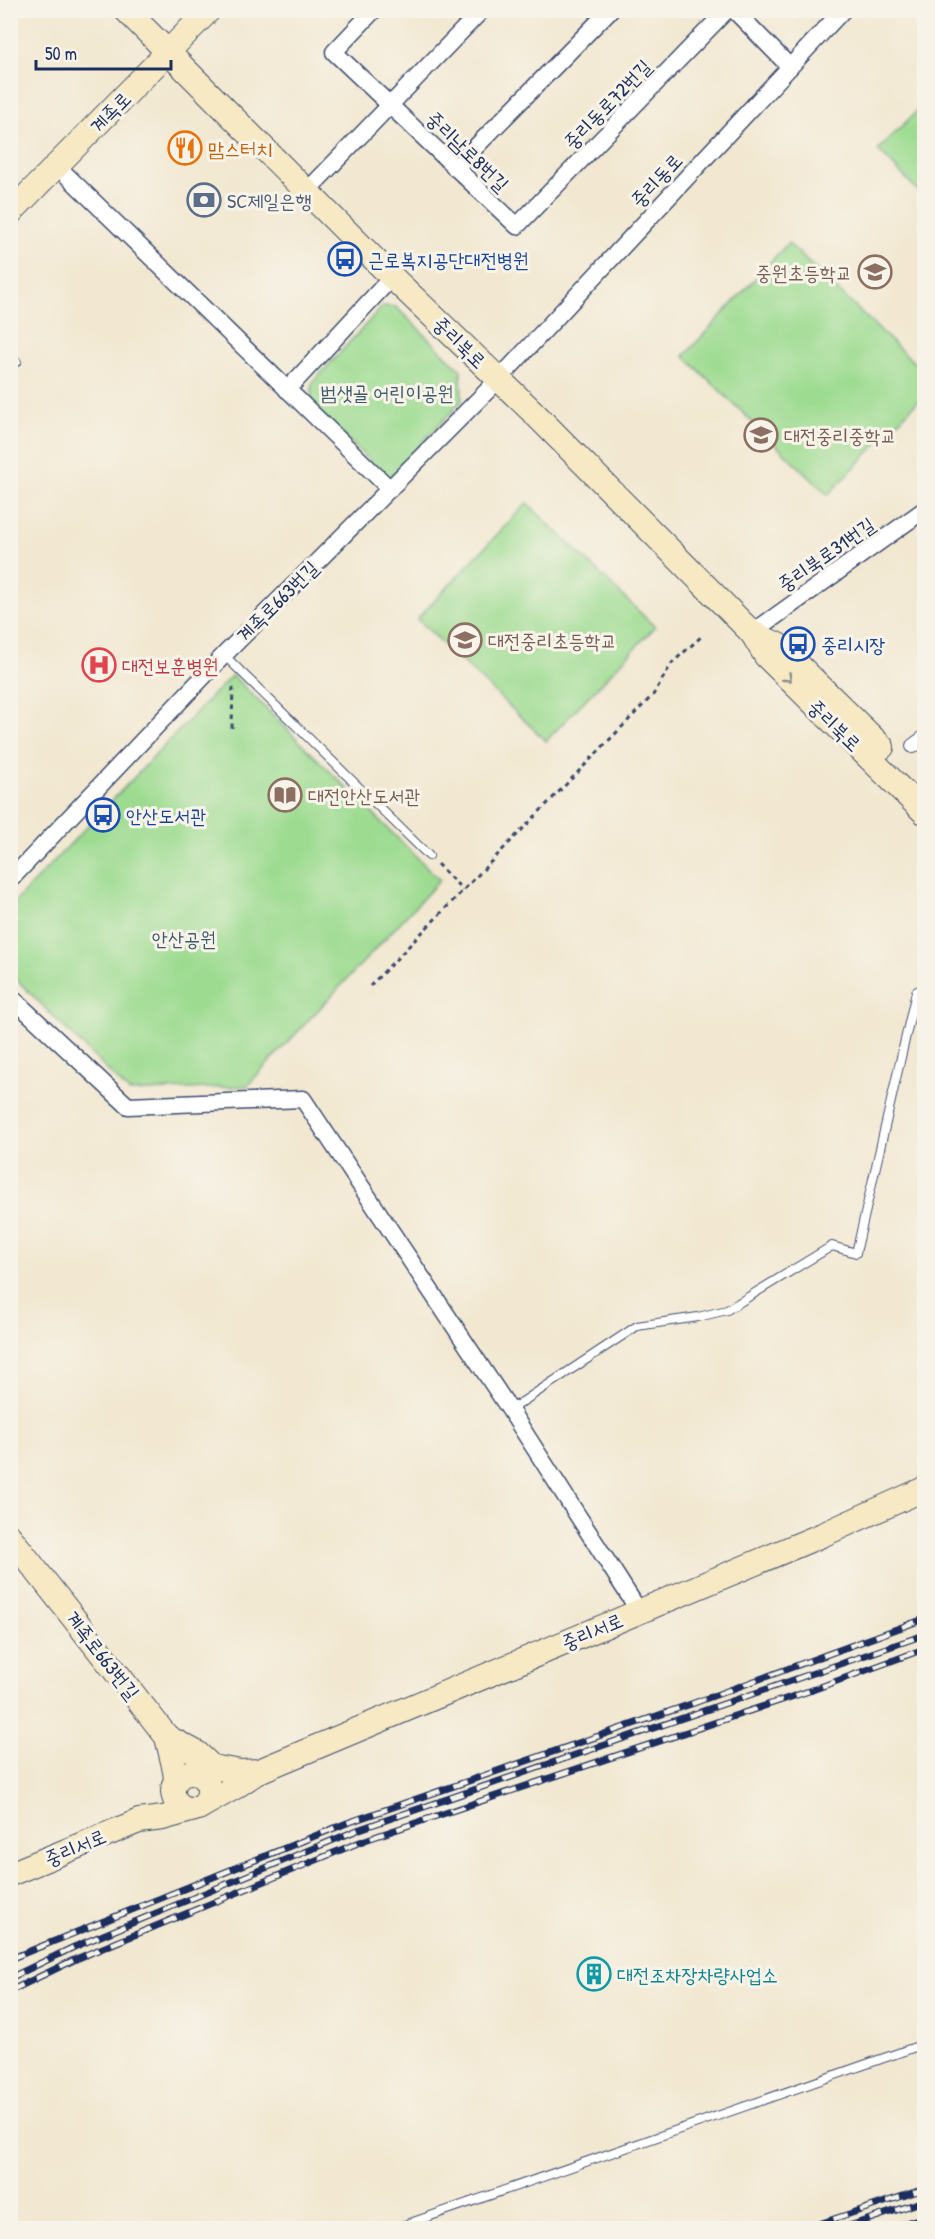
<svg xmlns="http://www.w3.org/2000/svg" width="935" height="2239" font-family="'Patrick Hand','Poor Story',sans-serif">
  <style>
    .green { fill: #9cdb90; stroke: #5c8577; stroke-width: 1.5 }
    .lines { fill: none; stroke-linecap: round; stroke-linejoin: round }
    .service-casing { stroke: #3b4b6f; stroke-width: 10 }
    .pedestrian-casing { stroke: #3b4b6f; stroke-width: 16 }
    .minor-casing { stroke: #3b4b6f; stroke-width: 19 }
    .secondary-casing { stroke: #3b4b6f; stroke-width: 26 }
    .path { stroke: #3b4b6f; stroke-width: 3; stroke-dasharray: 4.5 4.5; stroke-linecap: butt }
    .service { stroke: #fff; stroke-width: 8 }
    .pedestrian { stroke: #fff; stroke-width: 14 }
    .minor { stroke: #fff; stroke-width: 16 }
    .secondary { stroke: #f6e9c3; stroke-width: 24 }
    .rail-casing { stroke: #1b2f5e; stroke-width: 7 }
    .rail { stroke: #f7f3e8; stroke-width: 4.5; stroke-dasharray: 14; stroke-linecap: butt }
    .oneway { stroke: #888c90 }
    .labels { text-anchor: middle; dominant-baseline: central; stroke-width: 6; stroke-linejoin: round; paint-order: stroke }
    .street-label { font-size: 20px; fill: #1b2f5e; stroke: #f7f3e8 }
    .food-label { font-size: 20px; fill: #c56008; stroke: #f7f3e8; text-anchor: start }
    .service-label { font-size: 20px; fill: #4e5e75; stroke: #f7f3e8; text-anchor: start }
    .transit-label { font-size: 20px; fill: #164399; stroke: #f7f3e8; text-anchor: start }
    .education-label { font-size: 20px; fill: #785e54; stroke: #f7f3e8; text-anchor: start }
    .park-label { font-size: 20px; fill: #3b5a6a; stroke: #f7f3e8 }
    .health-label { font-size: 20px; fill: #be3a42; stroke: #f7f3e8; text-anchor: start }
    .culture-label { font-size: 20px; fill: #0d838f; stroke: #f7f3e8; text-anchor: start }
  </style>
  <rect width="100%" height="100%" fill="#f7f3e8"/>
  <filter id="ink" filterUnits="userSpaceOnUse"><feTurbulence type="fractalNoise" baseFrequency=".0167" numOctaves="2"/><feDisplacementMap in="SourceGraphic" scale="12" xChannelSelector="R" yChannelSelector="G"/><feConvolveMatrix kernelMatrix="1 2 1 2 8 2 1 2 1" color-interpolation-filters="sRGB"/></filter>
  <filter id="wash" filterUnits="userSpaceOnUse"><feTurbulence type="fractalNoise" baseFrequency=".008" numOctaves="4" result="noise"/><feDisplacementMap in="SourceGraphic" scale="24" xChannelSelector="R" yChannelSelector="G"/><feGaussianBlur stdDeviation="1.35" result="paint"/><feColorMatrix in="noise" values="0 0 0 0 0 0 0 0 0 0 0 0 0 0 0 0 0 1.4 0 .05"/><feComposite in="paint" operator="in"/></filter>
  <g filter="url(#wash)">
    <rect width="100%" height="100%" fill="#f2e8d1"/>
    <g class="green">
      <polygon points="924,104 924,197 878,150"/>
      <polygon points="788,243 924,372 924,395 828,495 684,356"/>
      <polygon points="383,306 396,307 461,370 462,401 388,479 311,404 312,383"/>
      <polygon points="527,503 655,627 546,741 417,619"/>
      <polygon points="232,675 440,880 247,1086 129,1092 11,974 11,906"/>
    </g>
  </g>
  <g filter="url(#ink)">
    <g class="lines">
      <defs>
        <g id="service">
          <polyline points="10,354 17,362"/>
          <polyline points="224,655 429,856"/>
          <polyline points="510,1410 637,1326 698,1317 727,1310 832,1246 856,1253 916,992 924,987"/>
          <polyline points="396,2228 924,2044"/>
        </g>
        <polyline id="pedestrian" points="913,746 924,738"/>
        <g id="minor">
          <polyline points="374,10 334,52 517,226 727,10"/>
          <polyline points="734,10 790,67"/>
          <polyline points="57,166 390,489"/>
          <polyline points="455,168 610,10"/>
          <polyline points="306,192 482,10"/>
          <polyline points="287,390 392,277"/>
          <polyline points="752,633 924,510"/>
          <polyline points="10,880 224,655 499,379 843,10"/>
          <polyline points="10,996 128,1106 303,1099 510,1410 639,1611"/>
        </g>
        <g id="secondary">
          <polyline points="126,10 392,277 533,412 752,633 766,656 924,812"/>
          <polyline points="10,213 209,10"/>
          <polyline points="752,633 778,645 882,747"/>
          <path d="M10,1537L167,1737C170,1752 175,1765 176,1780"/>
          <polyline points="167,1737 197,1753 212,1767 241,1772 259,1771"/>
          <circle cx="191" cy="1791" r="18"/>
          <polyline points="10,1874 139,1821 163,1818 198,1808 235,1787 259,1771 822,1535 924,1489"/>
        </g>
      </defs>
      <use href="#service" class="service-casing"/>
      <use href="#pedestrian" class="pedestrian-casing"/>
      <use href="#minor" class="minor-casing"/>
      <use href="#secondary" class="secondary-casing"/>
      <g class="path">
        <polyline points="232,728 233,683"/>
        <polyline points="437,864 463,890"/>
        <polyline points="370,986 653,695 672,663 703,635"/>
      </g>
      <use href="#service" class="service"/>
      <use href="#pedestrian" class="pedestrian"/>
      <use href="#minor" class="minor"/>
      <use href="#secondary" class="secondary"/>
      <defs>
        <g id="rail">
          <polyline points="10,1959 347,1823 694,1703 924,1619"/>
          <polyline points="10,1978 74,1947 360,1829 924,1635"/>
          <polyline points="10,1991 76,1959 365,1840 815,1689 924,1649"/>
          <polyline points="807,2228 924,2189"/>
          <polyline points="843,2228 924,2201"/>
          <polyline points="891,2228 924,2217"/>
        </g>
      </defs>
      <use href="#rail" class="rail-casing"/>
      <use href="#rail" class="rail"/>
    </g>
    <defs><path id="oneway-chevron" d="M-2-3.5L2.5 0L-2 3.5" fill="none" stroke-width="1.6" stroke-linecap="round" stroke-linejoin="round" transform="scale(1.5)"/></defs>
    <use class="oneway" href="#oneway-chevron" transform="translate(788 678) rotate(44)"/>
  </g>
  <defs>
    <symbol id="restaurant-ring" viewBox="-11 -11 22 22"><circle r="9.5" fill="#f7f3e8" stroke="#e8710a" stroke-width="1.5"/><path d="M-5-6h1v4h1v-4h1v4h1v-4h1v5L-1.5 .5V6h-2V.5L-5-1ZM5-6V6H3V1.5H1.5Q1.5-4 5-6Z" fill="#e8710a"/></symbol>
    <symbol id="bank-ring" viewBox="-11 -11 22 22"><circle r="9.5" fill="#f7f3e8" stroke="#5c6f8a" stroke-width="1.5"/><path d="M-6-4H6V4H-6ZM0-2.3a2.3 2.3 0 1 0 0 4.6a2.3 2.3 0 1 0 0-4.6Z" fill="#5c6f8a"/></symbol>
    <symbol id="bus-ring" viewBox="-11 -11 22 22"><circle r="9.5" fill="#f7f3e8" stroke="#1a4fb4" stroke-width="1.5"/><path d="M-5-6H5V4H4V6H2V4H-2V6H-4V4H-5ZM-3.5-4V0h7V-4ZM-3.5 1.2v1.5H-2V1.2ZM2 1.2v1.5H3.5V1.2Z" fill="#1a4fb4"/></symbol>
    <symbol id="school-ring" viewBox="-11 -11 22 22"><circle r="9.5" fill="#f7f3e8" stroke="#8d6e63" stroke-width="1.5"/><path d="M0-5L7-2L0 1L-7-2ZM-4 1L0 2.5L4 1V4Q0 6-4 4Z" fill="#8d6e63"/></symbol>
    <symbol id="hospital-ring" viewBox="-11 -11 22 22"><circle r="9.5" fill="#f7f3e8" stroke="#e0444e" stroke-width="1.5"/><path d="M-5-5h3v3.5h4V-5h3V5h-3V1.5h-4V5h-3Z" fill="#e0444e"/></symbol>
    <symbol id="library-ring" viewBox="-11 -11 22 22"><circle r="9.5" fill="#f7f3e8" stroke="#8d6e63" stroke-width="1.5"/><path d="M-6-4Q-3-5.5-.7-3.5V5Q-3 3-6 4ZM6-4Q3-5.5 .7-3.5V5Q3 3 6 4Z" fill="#8d6e63"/></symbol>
    <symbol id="building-ring" viewBox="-11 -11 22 22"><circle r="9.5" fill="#f7f3e8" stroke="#0f9aa8" stroke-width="1.5"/><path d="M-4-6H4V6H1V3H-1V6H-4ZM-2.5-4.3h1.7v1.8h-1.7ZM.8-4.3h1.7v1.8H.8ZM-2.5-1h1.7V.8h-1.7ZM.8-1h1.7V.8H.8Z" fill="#0f9aa8"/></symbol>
  </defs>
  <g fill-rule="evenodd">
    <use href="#restaurant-ring" x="166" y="129" width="38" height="38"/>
    <use href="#bank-ring" x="185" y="181" width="38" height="38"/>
    <use href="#bus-ring" x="326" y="240" width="38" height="38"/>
    <use href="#school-ring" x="856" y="253" width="38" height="38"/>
    <use href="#school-ring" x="742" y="416" width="38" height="38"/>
    <use href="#school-ring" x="446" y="621" width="38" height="38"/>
    <use href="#bus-ring" x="779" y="625" width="38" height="38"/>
    <use href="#hospital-ring" x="80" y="646" width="38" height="38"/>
    <use href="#library-ring" x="266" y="776" width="38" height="38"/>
    <use href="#bus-ring" x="84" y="796" width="38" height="38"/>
    <use href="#building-ring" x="575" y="1955" width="38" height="38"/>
  </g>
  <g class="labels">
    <g class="street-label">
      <text transform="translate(607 104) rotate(-46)">중리동로72번길</text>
      <text transform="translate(110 112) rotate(-46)">계족로</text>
      <text transform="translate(468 151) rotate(44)">중리남로8번길</text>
      <text transform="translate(656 180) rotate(-47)">중리동로</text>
      <text transform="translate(460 342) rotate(44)">중리북로</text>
      <text transform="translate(826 554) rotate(-35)">중리북로31번길</text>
      <text transform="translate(277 601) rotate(-45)">계족로663번길</text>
      <text transform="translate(835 725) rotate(44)">중리북로</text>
      <text transform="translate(592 1631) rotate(-23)">중리서로</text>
      <text transform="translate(103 1655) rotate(52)">계족로663번길</text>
      <text transform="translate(75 1847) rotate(-23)">중리서로</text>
    </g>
    <g class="food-label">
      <text x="208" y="148">맘스터치</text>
    </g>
    <g class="service-label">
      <text x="227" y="200">SC제일은행</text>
    </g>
    <g class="transit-label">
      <text x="368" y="259">근로복지공단대전병원</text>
      <text x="821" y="644">중리시장</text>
      <text x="126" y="815">안산도서관</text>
    </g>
    <g class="education-label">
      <text x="852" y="272" text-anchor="end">중원초등학교</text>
      <text x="784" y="435">대전중리중학교</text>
      <text x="488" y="640">대전중리초등학교</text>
      <text x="308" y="795">대전안산도서관</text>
    </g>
    <g class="park-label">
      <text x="387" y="392">범샛골 어린이공원</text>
      <text x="184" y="938">안산공원</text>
    </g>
    <g class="health-label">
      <text x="122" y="665">대전보훈병원</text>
    </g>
    <g class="culture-label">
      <text x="617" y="1974">대전조차장차량사업소</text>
    </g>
  </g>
  <rect width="935" height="2239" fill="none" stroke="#f7f3e8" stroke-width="36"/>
  <path d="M36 60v9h135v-9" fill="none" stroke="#1b2f5e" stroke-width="3"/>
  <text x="45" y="60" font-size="18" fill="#1b2f5e" stroke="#f7f3e8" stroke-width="4.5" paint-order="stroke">50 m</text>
</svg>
